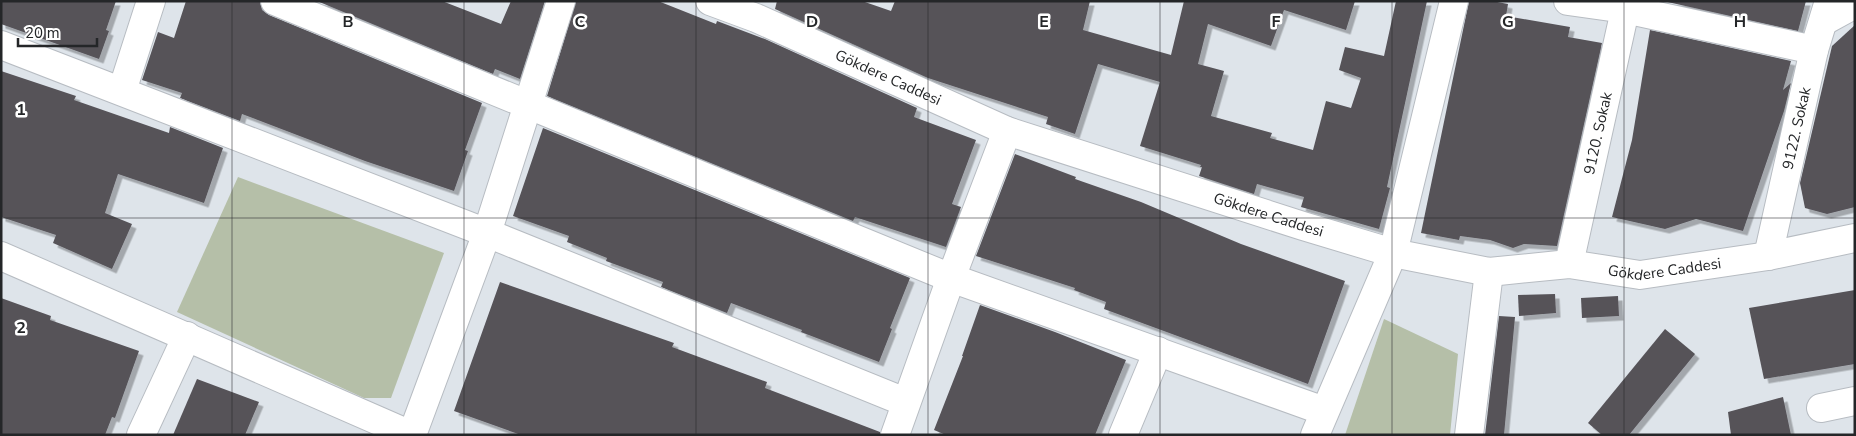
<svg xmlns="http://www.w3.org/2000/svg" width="1856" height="436" font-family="'Nunito Sans',sans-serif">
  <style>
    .green { fill: #b5bfa8 }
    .building { fill: #565359; filter: url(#shadow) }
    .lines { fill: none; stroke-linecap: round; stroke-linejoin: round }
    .minor-casing { stroke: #b7bcc2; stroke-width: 30 }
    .minor { stroke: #fff; stroke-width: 28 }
    .grid { fill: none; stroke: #242628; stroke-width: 1; stroke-opacity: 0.55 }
    .labels { text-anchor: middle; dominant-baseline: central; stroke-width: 5; stroke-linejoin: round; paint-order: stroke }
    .street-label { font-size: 15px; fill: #242628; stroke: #fff }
    .grid-label { font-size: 16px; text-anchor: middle; font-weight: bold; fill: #242628; stroke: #fff; stroke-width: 5; stroke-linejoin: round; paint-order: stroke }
  </style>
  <defs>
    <filter id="shadow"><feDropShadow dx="4.5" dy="4.5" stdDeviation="0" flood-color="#0004"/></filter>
  </defs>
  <rect width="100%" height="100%" fill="#dee4ea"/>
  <g class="green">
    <polygon points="238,177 444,253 391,398 364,398 177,312"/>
    <polygon points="1384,319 1458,354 1450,435 1345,435"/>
  </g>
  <g class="building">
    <polygon points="1,1 116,1 106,30 109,31 99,59 1,24"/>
    <polygon points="186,1 260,1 262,10 269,15 482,103 465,150 468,151 454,191 365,161 242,114 240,121 180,98 182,93 142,80 158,32 174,38"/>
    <polygon points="317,1 442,1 501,24 511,1 545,1 520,79 495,69 493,74"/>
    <polygon points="576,1 658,1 716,24 717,21 765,39 917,108 914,117 976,140 952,204 961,207 946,247 855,217 853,221 547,96"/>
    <polygon points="777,1 862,1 891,11 895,1 1090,1 1083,30 1171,55 1184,1 1355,1 1346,30 1284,10 1271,46 1208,24 1198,64 1224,71 1211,116 1272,133 1270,138 1313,150 1326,101 1351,108 1361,78 1339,70 1345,47 1384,56 1396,1 1427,1 1387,187 1390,188 1379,229 1301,207 1304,197 1257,184 1254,194 1199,176 1202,167 1200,167 1201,165 1140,146 1160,82 1098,64 1075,134 1046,124 1048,117 928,78 775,9"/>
    <polygon points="1469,1 1492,1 1508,4 1506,16 1570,27 1568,37 1602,43 1557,246 1524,244 1513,248 1490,240 1460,236 1459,240 1421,233"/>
    <polygon points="1663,1 1806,1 1798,31"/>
    <polygon points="1855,25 1855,207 1827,214 1805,208 1800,183 1832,46"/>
    <polygon points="1650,30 1791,61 1783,90 1791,83 1784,111 1743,231 1696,219 1665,229 1612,217 1632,140"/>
    <polygon points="1,71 76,96 74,100 169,133 170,127 223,148 204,203 118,174 105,213 132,224 112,269 53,243 56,235 1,217"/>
    <polygon points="543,128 910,278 890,328 892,329 879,362 801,332 802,330 731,303 727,313 661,287 663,282 606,261 607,258 567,242 569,236 513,216"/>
    <polygon points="1015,154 1076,177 1075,179 1141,202 1241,244 1345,281 1308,384 1104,309 1106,302 1074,290 1075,288 976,256"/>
    <polygon points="500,282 674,343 672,347 767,382 765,388 880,432 880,435 521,435 454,411"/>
    <polygon points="1855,290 1855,364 1764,379 1749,308"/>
    <polygon points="1555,294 1556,313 1519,316 1518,295"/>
    <polygon points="1618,296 1619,316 1582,318 1581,298"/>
    <polygon points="1,298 51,316 50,320 139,351 115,418 112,417 105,435 1,435"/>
    <polygon points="980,305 1055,332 1126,360 1095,435 946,435 934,430 963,356 962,356"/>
    <polygon points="1499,316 1515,317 1504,435 1485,435"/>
    <polygon points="1665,329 1695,354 1629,435 1602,435 1588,423"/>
    <polygon points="197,379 259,402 245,435 173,435"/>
    <polygon points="1783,397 1791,435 1731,435 1728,412"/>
  </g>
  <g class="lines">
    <defs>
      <g id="minor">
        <polyline points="275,1 951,278 1324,411"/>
        <path id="s1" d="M710,1L756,18L1007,131L1303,226L1393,253L1489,272L1569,264L1640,275L1768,256L1855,238"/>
        <polyline points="1568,1 1625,9 1814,50"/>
        <polyline points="1824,21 1855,4"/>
        <polyline points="1,45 487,233 905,402"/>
        <polyline points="122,91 151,1"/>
        <polyline points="1,256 411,435"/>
        <path id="s2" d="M1768,256L1814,50L1829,1"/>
        <path id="s3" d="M1569,264L1627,1"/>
        <polyline points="1821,408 1855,401"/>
        <polyline points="141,435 187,336"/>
        <polyline points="412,435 487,233 561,1"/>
        <polyline points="895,435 951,278 1007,131"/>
        <polyline points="1123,435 1158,351"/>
        <polyline points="1315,435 1393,253 1454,1"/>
        <polyline points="1469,435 1489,272"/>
      </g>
    </defs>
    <use href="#minor" class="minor-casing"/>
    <use href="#minor" class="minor"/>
  </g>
  <path class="grid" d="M232,1V435M464,1V435M696,1V435M928,1V435M1160,1V435M1392,1V435M1624,1V435M1,218H1855"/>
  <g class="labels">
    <g class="street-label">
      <text stroke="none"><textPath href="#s1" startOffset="194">Gökdere Caddesi</textPath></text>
      <text stroke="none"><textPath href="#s2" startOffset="131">9122. Sokak</textPath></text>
      <text stroke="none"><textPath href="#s3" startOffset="134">9120. Sokak</textPath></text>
      <text stroke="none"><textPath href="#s1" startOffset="599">Gökdere Caddesi</textPath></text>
      <text stroke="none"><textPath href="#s1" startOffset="1004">Gökdere Caddesi</textPath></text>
    </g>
  </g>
  <g class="grid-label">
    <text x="348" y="27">B</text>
    <text x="580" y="27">C</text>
    <text x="812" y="27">D</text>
    <text x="1044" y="27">E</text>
    <text x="1276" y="27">F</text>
    <text x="1508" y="27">G</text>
    <text x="1740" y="27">H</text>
    <text x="21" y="115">1</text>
    <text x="21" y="333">2</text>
  </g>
  <rect width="1856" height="436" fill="none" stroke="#242628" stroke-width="5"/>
  <path d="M18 38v8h79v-8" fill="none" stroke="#242628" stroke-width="2.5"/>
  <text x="25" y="38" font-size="15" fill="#242628" stroke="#ffffff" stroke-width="4" paint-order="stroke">20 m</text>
</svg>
